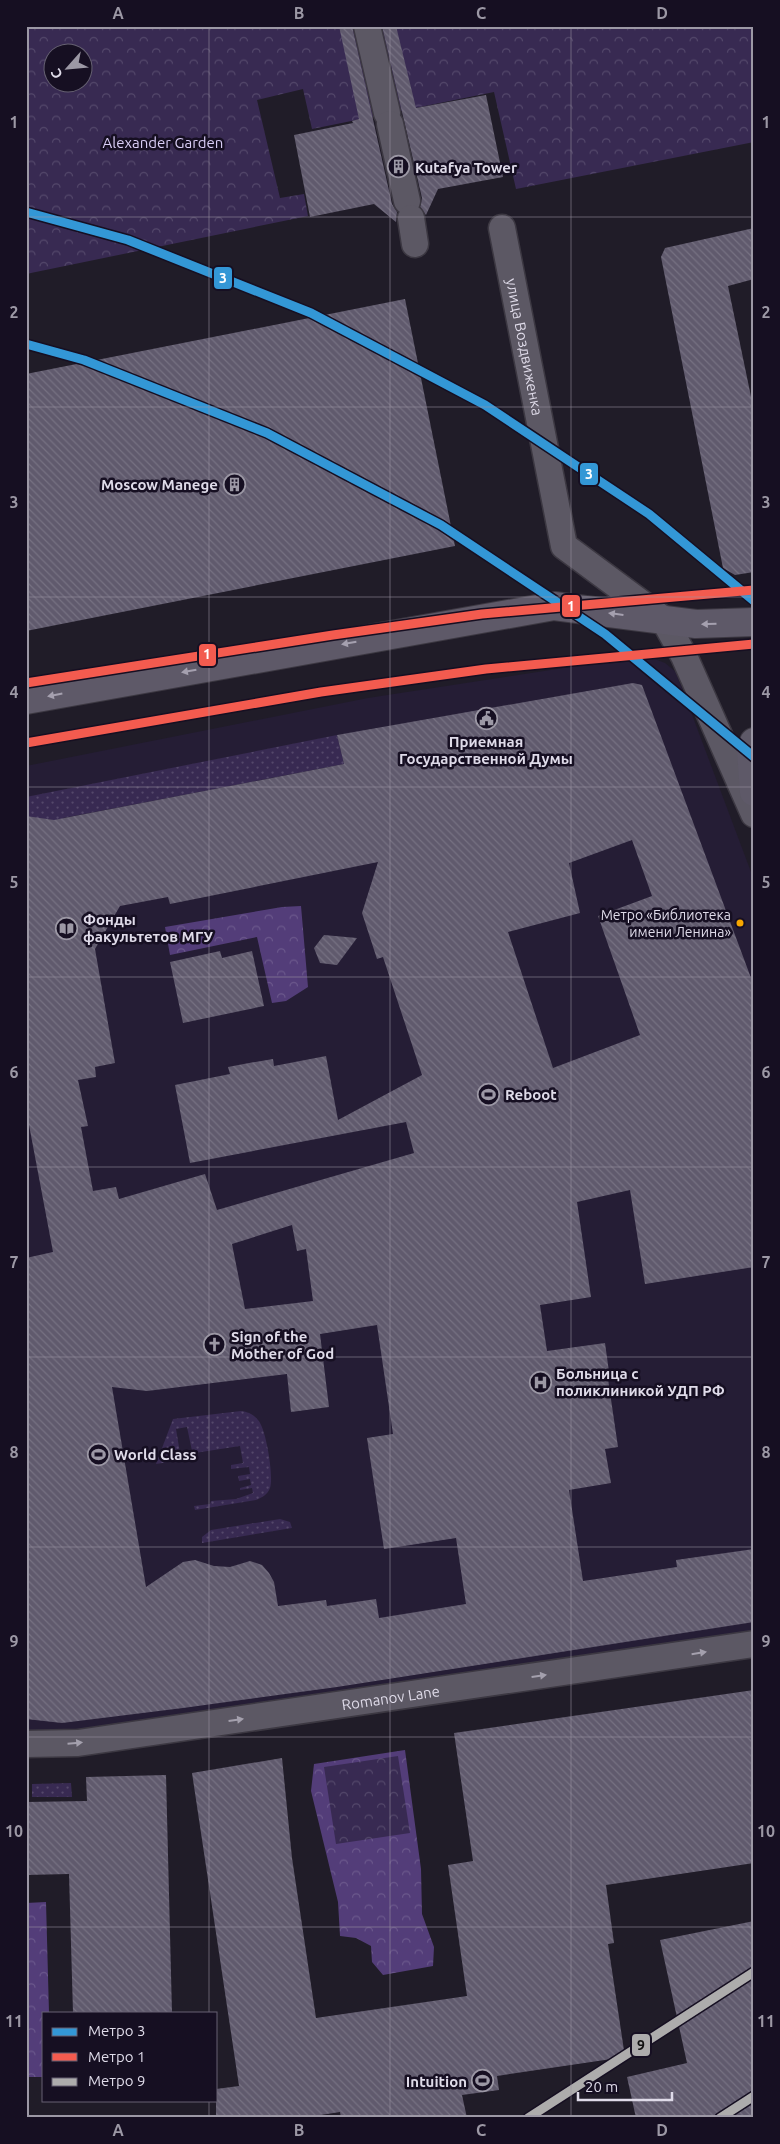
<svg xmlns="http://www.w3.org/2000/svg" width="780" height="2144" font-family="Ubuntu,sans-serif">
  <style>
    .built { fill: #251d35 }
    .grass { fill: url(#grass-dots); fill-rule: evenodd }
    .forest { fill: url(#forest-crowns) }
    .park { fill: url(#park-crowns); fill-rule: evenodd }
    .building { fill: url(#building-back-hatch); fill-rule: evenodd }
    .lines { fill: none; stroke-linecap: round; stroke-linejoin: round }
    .street-casing { stroke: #3c3842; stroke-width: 29 }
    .primary-casing { stroke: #3c3842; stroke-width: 30 }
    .street { stroke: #5c5864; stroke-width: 26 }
    .primary { stroke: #5e5968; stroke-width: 28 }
    .metro-1-casing { stroke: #160f22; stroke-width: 12 }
    .metro-2-casing { stroke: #160f22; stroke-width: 12 }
    .metro-3-casing { stroke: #160f22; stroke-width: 12 }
    .metro-1 { stroke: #3397d6; stroke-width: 9 }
    .metro-2 { stroke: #f35b4f; stroke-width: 9 }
    .metro-3 { stroke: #adacac; stroke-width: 9 }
    .oneway { fill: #a5a0af }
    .oneway2 { fill: #a4a0ad }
    .grid { fill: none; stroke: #9c98a5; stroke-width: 1; stroke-opacity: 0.55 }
    .bus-dot { fill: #f7a600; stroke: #160f22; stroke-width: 2 }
    .labels { text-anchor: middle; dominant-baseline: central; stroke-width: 5; stroke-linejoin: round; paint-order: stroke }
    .bus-label { font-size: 14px; fill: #dfdbe9; stroke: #160f22; text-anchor: end }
    .park-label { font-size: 15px; fill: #dacef6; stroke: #160f22 }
    .poi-label { font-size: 15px; font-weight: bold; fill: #dfdbe9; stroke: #160f22; text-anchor: start }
    .street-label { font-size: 15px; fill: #dfdbe9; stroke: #160f22 }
    .line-badge { stroke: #160f22; stroke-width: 2 }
    .badge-label { font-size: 14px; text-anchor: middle; font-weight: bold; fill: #fff }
    .pale-badge-label { font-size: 14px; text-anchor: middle; font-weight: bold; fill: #111 }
    .neatline { fill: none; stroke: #9c98a5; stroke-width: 2 }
    .grid-label { font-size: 16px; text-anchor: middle; font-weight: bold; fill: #9c98a5 }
  </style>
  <defs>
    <pattern id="grass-dots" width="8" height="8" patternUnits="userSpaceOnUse" patternTransform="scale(1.25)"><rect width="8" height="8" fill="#382a52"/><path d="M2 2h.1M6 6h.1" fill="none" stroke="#54486b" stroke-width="1.8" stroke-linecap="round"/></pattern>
    <pattern id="forest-crowns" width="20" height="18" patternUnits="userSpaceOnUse" patternTransform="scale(1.25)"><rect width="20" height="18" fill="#533d79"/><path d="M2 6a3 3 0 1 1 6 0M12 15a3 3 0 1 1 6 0" fill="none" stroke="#6b588c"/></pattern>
    <pattern id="park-crowns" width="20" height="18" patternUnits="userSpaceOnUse" patternTransform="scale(1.25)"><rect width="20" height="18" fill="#382a52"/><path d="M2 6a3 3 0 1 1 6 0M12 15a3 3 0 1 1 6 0" fill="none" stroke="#54486b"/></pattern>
    <pattern id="building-back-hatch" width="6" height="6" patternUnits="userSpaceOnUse" patternTransform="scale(1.25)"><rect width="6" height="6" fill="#605a6d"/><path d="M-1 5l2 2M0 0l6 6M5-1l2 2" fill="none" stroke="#767182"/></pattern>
  </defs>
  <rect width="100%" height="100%" fill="#201c28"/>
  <polygon class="built" points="636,657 652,658 665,663 676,672 754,880 754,1634 70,1735 26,1734 26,766 368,698"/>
  <g class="grass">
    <polygon points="337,735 344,764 63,818 64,825 52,820 26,817 26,797"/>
    <path d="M241,1411C248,1412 253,1414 258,1420C266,1428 274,1477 270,1488C267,1495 263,1497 256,1500L195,1510L194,1506L210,1504L211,1501L236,1499L253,1493L252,1488L240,1490V1488L251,1485L250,1479L239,1481L238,1476L250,1474L249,1467L231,1469V1465L243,1463L240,1446L169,1457V1462L156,1464L173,1419ZM187,1427L192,1451L180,1453L176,1429Z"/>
    <polygon points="280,1519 290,1522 292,1528 202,1543 202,1537 211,1530"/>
    <polygon points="71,1783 72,1797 32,1797 32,1784"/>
  </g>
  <g class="forest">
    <polygon points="301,906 308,987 286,1001 272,1003 257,937 170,955 165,927 282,907"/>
    <polygon points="405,1750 421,1869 422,1914 434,1947 433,1966 383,1975 372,1962 371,1946 356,1938 340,1936 338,1902 311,1791 314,1764"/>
    <polygon points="46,1902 49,2013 44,2013 44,2077 26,2077 26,1903"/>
  </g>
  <g class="park">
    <path d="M26,26H754V142L516,189L494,92L312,129L303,89L257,100L280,198L304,194L308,216L26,274ZM52,52H82V82H52Z"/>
    <polygon points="398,1756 410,1833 336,1844 324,1767"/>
  </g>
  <g class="building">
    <polygon points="339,26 352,26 392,204 397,212 396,222 374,204 310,217 294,135 353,123 352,121 359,119"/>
    <polygon points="382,26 396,26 416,108 486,95 503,177 438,189 426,215 420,207 422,198"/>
    <polygon points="754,228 754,279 728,286 754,411 754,572 735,575 723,568 661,257 665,248"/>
    <polygon points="405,299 455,546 26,631 26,374"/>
    <path d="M633,683L642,685L754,986V1267L645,1284L630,1190L577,1202L591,1297L540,1305L547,1351L605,1343L610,1379H608L618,1447L605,1449L611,1483L569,1490L583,1581L677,1567L676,1560L754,1549V1622L337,1687L183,1708L62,1723L26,1719V1258L53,1252L26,1109V816L54,820L344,764L337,735ZM632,840L652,896L598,916L640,1035L553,1068L508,932L580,913L569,863ZM378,862L362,913L377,959L383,957L422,1075L338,1120L326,1056L274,1066L273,1059L249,1063L228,1067L230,1074L175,1085L190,1163L406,1122L414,1153L217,1210L205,1174L119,1199L116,1187L93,1191L81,1127L88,1126L78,1080L96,1077L95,1067L115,1063L95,949L120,906L168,897L170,904ZM292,1225L297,1251L306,1249L313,1301L245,1309L232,1244ZM377,1325L393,1434L367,1438L384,1549L456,1538L466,1604L379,1618L376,1599L327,1606L326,1600L278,1606L274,1582L269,1573L262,1565L250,1561L230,1567L214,1566L195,1560L183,1562L146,1587L112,1387L147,1391L287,1374L291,1412L329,1407L320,1334Z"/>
    <polygon points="324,935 357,938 337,965 320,963 314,948"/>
    <polygon points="220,951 222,958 252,951 264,1006 183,1023 170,962"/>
    <polygon points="754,1690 754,1863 606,1885 614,1943 608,1944 625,2057 497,2076 499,2090 462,2095 467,2118 341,2118 340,2112 301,2118 216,2118 216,2089 239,2086 192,1773 282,1758 292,1858 316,2018 467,1996 448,1865 473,1861 454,1733"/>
    <polygon points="166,1775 172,2013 73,2013 69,1874 26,1875 26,1802 87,1801 86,1777"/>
    <polygon points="754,1921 754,2118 636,2118 627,2077 687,2063 660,1940"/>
  </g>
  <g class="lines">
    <defs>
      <g id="street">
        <polyline points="367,26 387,113"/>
        <polyline points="390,124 407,201"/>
        <polyline points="411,218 415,244"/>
        <path id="s1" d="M502,228L564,546L664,620L684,656L754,814"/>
        <path id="s2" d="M26,1744L78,1743L754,1644"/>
      </g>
      <g id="primary">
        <polyline points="26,700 554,606 696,624 754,622"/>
        <polyline points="754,742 751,750 754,792"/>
      </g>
    </defs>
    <use href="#street" class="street-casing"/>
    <use href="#primary" class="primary-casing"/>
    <use href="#street" class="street"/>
    <use href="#primary" class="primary"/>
    <defs>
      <g id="metro-1">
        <polyline points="26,212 128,240 311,313 485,405 649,514 754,601"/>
        <polyline points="26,344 84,360 267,433 441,525 605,634 754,757"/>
      </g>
      <g id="metro-2">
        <polyline points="26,683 333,635 482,614 754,590"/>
        <polyline points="26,743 321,692 486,669 754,644"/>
      </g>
      <g id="metro-3">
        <polyline points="528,2118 754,1972"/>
        <polyline points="720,2118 754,2096"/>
      </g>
    </defs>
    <use href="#metro-1" class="metro-1-casing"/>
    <use href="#metro-2" class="metro-2-casing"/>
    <use href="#metro-3" class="metro-3-casing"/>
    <use href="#metro-1" class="metro-1"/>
    <use href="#metro-2" class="metro-2"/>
    <use href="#metro-3" class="metro-3"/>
  </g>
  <defs><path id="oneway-solid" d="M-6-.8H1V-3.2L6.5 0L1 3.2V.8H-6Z" transform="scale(1.25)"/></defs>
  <g class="oneway">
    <use href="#oneway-solid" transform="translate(616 614) rotate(-173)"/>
    <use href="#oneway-solid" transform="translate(709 624) rotate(178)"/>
    <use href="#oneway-solid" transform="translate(349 643) rotate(170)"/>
    <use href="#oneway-solid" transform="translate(189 671) rotate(170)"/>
    <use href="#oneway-solid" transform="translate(55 695) rotate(169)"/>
  </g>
  <g class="oneway2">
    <use href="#oneway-solid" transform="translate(699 1653) rotate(-9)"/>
    <use href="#oneway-solid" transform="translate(539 1676) rotate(-8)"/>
    <use href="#oneway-solid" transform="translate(236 1720) rotate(-8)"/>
    <use href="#oneway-solid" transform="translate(75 1743) rotate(-5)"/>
  </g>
  <path class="grid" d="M209,26V2013M390,26V2118M571,26V2118M26,217H754M26,407H754M26,597H754M26,787H754M26,977H754M26,1167H754M26,1357H754M26,1547H754M26,1737H754M26,1927H754M209,2100V2118"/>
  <defs>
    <symbol id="building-ring" viewBox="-11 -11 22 22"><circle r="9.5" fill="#160f22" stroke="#9c98a5" stroke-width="1.5"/><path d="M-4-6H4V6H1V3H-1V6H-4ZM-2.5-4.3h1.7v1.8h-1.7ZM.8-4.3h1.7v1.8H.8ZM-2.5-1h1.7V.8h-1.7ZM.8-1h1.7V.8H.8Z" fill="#9c98a5"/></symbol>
    <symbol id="civic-ring" viewBox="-11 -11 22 22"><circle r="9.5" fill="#160f22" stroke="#9c98a5" stroke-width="1.5"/><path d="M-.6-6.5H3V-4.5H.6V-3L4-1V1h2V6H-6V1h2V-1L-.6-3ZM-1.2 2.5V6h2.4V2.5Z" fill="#9c98a5"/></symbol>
    <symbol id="library-ring" viewBox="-11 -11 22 22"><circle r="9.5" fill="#160f22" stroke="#9c98a5" stroke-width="1.5"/><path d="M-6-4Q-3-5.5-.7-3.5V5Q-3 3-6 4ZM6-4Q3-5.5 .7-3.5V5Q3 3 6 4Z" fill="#9c98a5"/></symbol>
    <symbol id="stadium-ring" viewBox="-11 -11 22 22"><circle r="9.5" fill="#160f22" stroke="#9c98a5" stroke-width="1.5"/><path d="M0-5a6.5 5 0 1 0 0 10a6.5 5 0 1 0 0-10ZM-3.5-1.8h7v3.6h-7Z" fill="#9c98a5"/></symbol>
    <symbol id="church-ring" viewBox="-11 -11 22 22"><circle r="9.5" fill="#160f22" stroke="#9c98a5" stroke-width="1.5"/><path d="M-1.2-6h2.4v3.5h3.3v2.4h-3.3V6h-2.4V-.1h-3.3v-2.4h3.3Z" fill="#9c98a5"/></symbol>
    <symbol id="hospital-ring" viewBox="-11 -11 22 22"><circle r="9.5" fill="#160f22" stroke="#9c98a5" stroke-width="1.5"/><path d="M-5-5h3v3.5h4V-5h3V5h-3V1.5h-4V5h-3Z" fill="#9c98a5"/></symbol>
  </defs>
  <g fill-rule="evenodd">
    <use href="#building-ring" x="386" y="154" width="25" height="25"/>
    <use href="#building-ring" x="222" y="472" width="25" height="25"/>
    <use href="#civic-ring" x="474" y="706" width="25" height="25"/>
    <use href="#library-ring" x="54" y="916" width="25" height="25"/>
    <use href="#stadium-ring" x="476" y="1082" width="25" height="25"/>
    <use href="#church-ring" x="202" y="1332" width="25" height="25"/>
    <use href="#hospital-ring" x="528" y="1370" width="25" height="25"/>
    <use href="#stadium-ring" x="86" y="1442" width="25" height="25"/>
    <use href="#stadium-ring" x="470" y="2068" width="25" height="25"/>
  </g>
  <circle class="bus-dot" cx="740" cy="923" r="4.5"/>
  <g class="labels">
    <g class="bus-label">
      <text x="731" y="915">Метро «Библиотека<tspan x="731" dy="17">имени Ленина»</tspan></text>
    </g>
    <g class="park-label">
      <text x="163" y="142">Alexander Garden</text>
    </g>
    <g class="poi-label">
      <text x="415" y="167">Kutafya Tower</text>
      <text x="218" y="484" text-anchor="end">Moscow Manege</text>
      <text x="486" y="741" text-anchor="middle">Приемная<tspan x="486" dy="17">Государственной Думы</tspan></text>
      <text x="83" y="919">Фонды<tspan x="83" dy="17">факультетов МГУ</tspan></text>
      <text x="505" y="1094">Reboot</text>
      <text x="231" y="1336">Sign of the<tspan x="231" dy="17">Mother of God</tspan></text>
      <text x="556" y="1373">Больница с<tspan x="556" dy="17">поликлиникой УДП РФ</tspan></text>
      <text x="114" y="1454">World Class</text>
      <text x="467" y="2081" text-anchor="end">Intuition</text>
    </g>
    <g class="street-label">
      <text stroke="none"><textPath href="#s1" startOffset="121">улица Воздвиженка</textPath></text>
      <text stroke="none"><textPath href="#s2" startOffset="368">Romanov Lane</textPath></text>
    </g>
  </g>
  <g class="line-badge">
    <rect x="213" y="266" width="20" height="24" rx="5" fill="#3397d6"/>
    <rect x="579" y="462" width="20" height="24" rx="5" fill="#3397d6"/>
    <rect x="561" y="594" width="20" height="24" rx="5" fill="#f35b4f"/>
    <rect x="198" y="643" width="19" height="24" rx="5" fill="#f35b4f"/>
    <rect x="631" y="2033" width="20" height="24" rx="5" fill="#adacac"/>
  </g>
  <g class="badge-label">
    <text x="223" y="283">3</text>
    <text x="589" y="479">3</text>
    <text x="571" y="611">1</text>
    <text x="207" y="659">1</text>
  </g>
  <g class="pale-badge-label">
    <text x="641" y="2050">9</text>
  </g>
  <rect width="780" height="2144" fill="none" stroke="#160f22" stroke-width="55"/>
  <rect x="42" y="2012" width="175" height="90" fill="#160f22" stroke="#666172"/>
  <rect x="52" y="2028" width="25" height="8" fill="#3397d6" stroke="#666172"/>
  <text x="88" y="2036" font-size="15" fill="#dfdbe9">Метро 3</text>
  <rect x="52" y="2053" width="25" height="8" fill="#f35b4f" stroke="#666172"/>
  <text x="88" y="2062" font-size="15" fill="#dfdbe9">Метро 1</text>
  <rect x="52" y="2078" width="25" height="8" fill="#adacac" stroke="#666172"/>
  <text x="88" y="2086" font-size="15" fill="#dfdbe9">Метро 9</text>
  <g transform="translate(68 68) rotate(243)"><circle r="24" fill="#160f22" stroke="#666172"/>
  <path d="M0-4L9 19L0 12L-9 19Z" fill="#9c98a5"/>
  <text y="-8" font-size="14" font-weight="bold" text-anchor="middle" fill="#dfdbe9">С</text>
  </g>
  <path d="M578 2092v8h94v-8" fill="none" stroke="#dfdbe9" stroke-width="2.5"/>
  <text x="585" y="2092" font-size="15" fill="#dfdbe9" stroke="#160f22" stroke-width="4" paint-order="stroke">20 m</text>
  <rect x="28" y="28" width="724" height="2088" class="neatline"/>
  <g class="grid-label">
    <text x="118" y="19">A</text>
    <text x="299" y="19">B</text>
    <text x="481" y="19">C</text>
    <text x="662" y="19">D</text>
    <text x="14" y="128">1</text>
    <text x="766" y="128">1</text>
    <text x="14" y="318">2</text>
    <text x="766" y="318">2</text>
    <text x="14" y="508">3</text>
    <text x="766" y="508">3</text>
    <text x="14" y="698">4</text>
    <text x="766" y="698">4</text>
    <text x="14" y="888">5</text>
    <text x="766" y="888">5</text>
    <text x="14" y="1078">6</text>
    <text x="766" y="1078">6</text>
    <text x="14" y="1268">7</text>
    <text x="766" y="1268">7</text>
    <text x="14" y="1458">8</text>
    <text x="766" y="1458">8</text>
    <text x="14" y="1647">9</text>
    <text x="766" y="1647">9</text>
    <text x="14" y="1837">10</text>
    <text x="766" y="1837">10</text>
    <text x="14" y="2027">11</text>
    <text x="766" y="2027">11</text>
    <text x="118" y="2136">A</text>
    <text x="299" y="2136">B</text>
    <text x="481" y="2136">C</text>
    <text x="662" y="2136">D</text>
  </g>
</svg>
